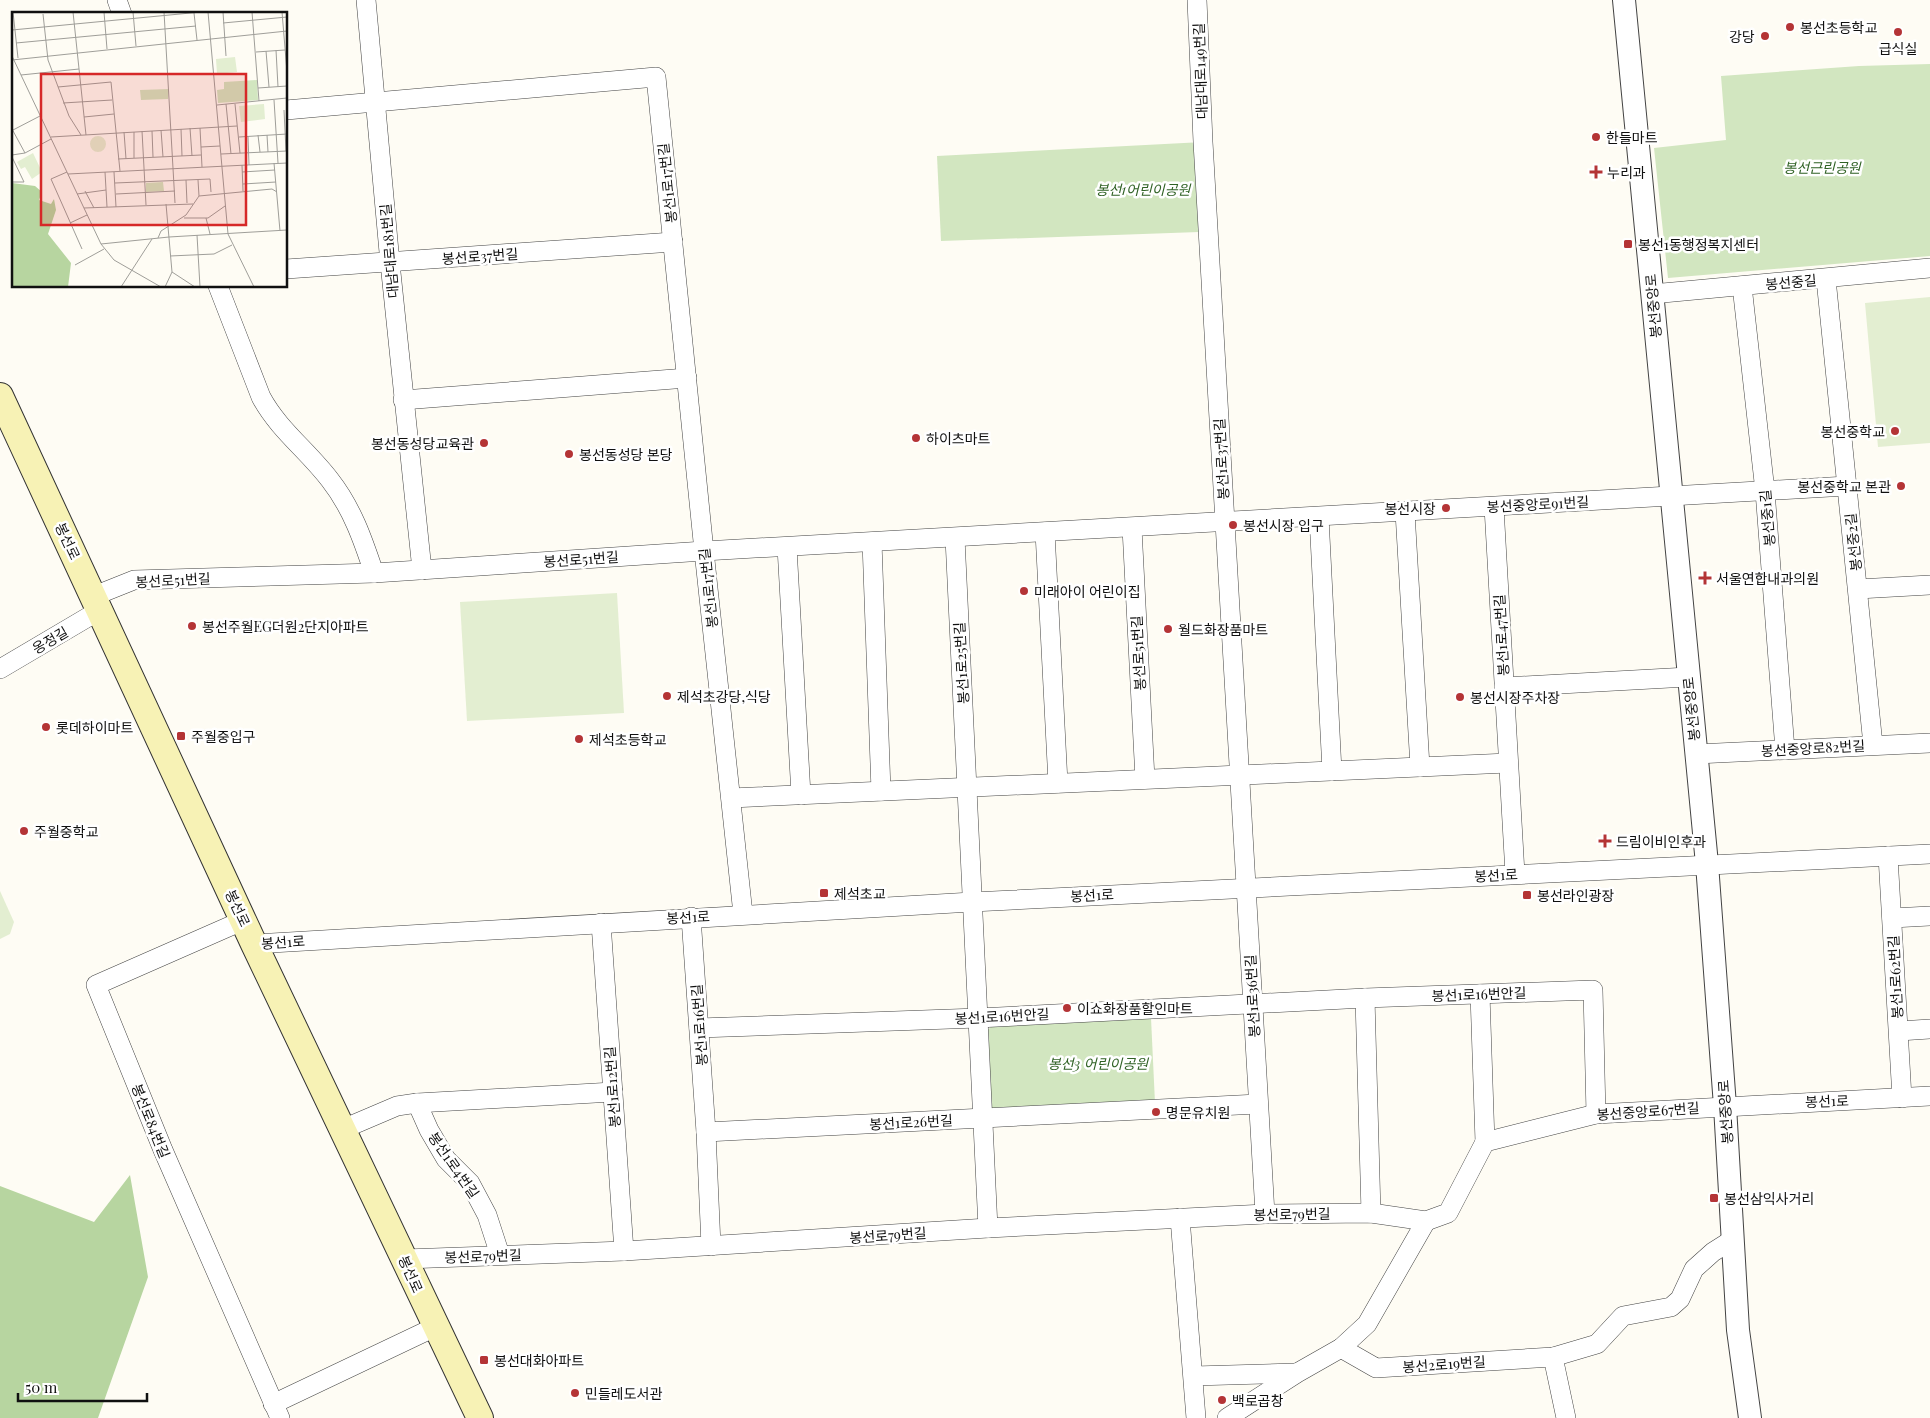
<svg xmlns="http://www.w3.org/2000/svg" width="1930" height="1418" font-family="'Playfair Display','Noto Sans KR',serif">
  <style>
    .green { fill: #d2e6c0 }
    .forest { fill: #b7d5a0 }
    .pitch { fill: #e3eed1 }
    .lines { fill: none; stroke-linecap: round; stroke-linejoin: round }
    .minor-casing { stroke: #434343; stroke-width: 20 }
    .tertiary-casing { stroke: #434343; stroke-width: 24 }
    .secondary-casing { stroke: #323232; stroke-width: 28 }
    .minor { stroke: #fff; stroke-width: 19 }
    .tertiary { stroke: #fff; stroke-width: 22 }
    .secondary { stroke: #f7f2b5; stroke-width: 26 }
    .poi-dot { fill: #b43436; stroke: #fff; stroke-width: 2 }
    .labels { text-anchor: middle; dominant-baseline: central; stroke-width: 5; stroke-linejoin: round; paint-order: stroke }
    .poi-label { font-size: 14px; fill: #101010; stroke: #fff; text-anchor: start }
    .street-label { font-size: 14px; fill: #101010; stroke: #fff }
    .park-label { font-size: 14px; font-style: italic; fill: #306225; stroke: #fff }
    .inset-road { fill: none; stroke: #9f9e99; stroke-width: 1 }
    .view { fill: #d62828; fill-opacity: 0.15; stroke: #d62828; stroke-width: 2.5 }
    .inset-edge { fill: none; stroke: #101010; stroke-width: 2.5 }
  </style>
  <rect width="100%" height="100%" fill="#fefcf4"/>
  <g class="green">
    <polygon points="1930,64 1930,256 1668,278 1654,148 1726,140 1721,76 1859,66"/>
    <polygon points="1203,142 1199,232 941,241 937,156"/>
    <polygon points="1151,1018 1155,1103 988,1111 984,1033 992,1026"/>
  </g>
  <polygon class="forest" points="130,1175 148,1277 98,1418 0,1418 0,1186 94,1222"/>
  <g class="pitch">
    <polygon points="1930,297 1930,443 1878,447 1865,303"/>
    <polygon points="617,593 624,713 467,721 460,602"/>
    <polygon points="0,891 14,922 10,934 0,939"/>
  </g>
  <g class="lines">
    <defs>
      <g id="minor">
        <polyline points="117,0 122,14"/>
        <polyline points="366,0 390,263 422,570"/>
        <polyline points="1197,0 1203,142 1265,1214"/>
        <polyline points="286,110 656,77 704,551 743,914"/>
        <polyline points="286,269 673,242"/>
        <polyline points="1826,279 1873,745"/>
        <path d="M218,286L261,397C278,429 308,451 330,480C352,508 363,540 374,573"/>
        <polyline points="1742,286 1765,491 1785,750"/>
        <polyline points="1652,294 1930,268"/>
        <polyline points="403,400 687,378"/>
        <polyline points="1494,507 1515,874"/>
        <polyline points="1405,512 1420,767"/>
        <polyline points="1319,517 1332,771"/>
        <polyline points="1132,528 1145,779"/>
        <polyline points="1045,532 1058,783"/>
        <polyline points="955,538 988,1228"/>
        <polyline points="872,542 881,791"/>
        <polyline points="787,547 801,795"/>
        <polyline points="1858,589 1930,585"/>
        <polyline points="94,596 134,580 374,573 704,551 1847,486"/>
        <polyline points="0,669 100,610"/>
        <polyline points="1504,687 1688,677"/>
        <polyline points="1696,754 1930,743"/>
        <polyline points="731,798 1508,763"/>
        <polyline points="1888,856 1902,1098"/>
        <polyline points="691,917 706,1132 711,1246"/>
        <polyline points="1892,918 1930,916"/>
        <polyline points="244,920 96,985 163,1150 280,1418"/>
        <polyline points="601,923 624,1251"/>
        <polyline points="254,944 972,902 1930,854"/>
        <polyline points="1480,994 1485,1142"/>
        <polyline points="1365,998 1371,1213"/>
        <polyline points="699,1028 978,1018 1365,998 1593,990 1596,1114"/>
        <polyline points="1899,1031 1930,1029"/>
        <polyline points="417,1103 429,1130 446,1159 470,1183 487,1215 500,1255"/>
        <polyline points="343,1129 397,1106 417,1103 613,1092"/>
        <polyline points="706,1132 1258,1104"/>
        <polyline points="1180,1218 1196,1418"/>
        <polyline points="405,1259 624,1251 988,1228 1265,1214 1371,1213 1426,1221 1448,1213 1485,1142 1596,1114 1930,1096"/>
        <polyline points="1341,1348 1376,1368 1553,1357 1597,1344 1623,1316 1671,1307 1680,1299 1694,1269 1713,1252 1732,1240"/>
        <polyline points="1553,1357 1566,1418"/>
        <polyline points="1194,1376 1296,1373"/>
        <polyline points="273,1404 435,1327"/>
        <polyline points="1227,1418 1297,1373 1341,1348 1367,1324 1426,1221"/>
      </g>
      <polyline id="tertiary" points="1624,0 1707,864 1725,1106 1738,1330 1750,1418"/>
      <polyline id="secondary" points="0,396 254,944 480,1418"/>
    </defs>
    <use href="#minor" class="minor-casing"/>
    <use href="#tertiary" class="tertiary-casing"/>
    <use href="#secondary" class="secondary-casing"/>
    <use href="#minor" class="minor"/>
    <use href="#tertiary" class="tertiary"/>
    <use href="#secondary" class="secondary"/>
  </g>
  <g class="poi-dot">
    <circle cx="1790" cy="27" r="5"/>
    <circle cx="1898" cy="32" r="5"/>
    <circle cx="1765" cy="36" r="5"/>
    <circle cx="1596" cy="137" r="5"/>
    <path d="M1593.5 164.5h5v5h5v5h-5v5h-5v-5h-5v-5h5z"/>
    <rect x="1623" y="239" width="10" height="10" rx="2.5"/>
    <circle cx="1895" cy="431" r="5"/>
    <circle cx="916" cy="438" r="5"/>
    <circle cx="484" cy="443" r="5"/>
    <circle cx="569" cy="454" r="5"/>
    <circle cx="1901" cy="486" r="5"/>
    <circle cx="1446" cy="508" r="5"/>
    <circle cx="1233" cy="525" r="5"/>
    <path d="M1702.5 570.5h5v5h5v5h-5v5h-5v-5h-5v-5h5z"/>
    <circle cx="1024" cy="591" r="5"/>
    <circle cx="192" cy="626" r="5"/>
    <circle cx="1168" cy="629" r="5"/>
    <circle cx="667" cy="696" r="5"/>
    <circle cx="1460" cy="697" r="5"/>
    <circle cx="46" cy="727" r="5"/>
    <rect x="176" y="731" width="10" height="10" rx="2.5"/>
    <circle cx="579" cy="739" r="5"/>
    <circle cx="24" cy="831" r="5"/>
    <path d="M1602.5 833.5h5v5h5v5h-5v5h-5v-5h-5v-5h5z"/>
    <rect x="819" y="888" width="10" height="10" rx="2.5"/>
    <rect x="1522" y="890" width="10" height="10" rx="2.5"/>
    <circle cx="1067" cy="1008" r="5"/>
    <circle cx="1156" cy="1112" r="5"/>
    <rect x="1709" y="1193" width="10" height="10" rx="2.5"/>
    <rect x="479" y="1355" width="10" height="10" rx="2.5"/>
    <circle cx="575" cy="1393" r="5"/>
    <circle cx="1222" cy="1400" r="5"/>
  </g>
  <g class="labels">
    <g class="poi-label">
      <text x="1800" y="27">봉선초등학교</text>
      <text x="1755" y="36" text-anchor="end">강당</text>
      <text x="1898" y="48" text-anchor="middle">급식실</text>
      <text x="1606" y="137">한들마트</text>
      <text x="1607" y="172">누리과</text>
      <text x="1638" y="244">봉선1동행정복지센터</text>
      <text x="1885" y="431" text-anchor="end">봉선중학교</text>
      <text x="926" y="438">하이츠마트</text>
      <text x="474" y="443" text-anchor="end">봉선동성당교육관</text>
      <text x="579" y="454">봉선동성당 본당</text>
      <text x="1891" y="486" text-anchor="end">봉선중학교 본관</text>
      <text x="1436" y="508" text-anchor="end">봉선시장</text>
      <text x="1243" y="525">봉선시장 입구</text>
      <text x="1716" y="578">서울연합내과의원</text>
      <text x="1034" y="591">미래아이 어린이집</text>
      <text x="202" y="626">봉선주월EG더원2단지아파트</text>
      <text x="1178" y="629">월드화장품마트</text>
      <text x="677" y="696">제석초강당,식당</text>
      <text x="1470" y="697">봉선시장주차장</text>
      <text x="56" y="727">롯데하이마트</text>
      <text x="191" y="736">주월중입구</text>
      <text x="589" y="739">제석초등학교</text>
      <text x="34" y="831">주월중학교</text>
      <text x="1616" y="841">드림이비인후과</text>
      <text x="834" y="893">제석초교</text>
      <text x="1537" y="895">봉선라인광장</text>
      <text x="1077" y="1008">이쇼화장품할인마트</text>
      <text x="1166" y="1112">명문유치원</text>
      <text x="1724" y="1198">봉선삼익사거리</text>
      <text x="494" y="1360">봉선대화아파트</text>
      <text x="585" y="1393">민들레도서관</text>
      <text x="1232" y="1400">백로곱창</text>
    </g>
    <g class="street-label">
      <text transform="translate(1200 71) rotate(-92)">대남대로149번길</text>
      <text transform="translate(667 183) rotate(-96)">봉선1로17번길</text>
      <text transform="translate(389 251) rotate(-95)">대남대로181번길</text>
      <text transform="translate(480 256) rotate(-4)">봉선로37번길</text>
      <text transform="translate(1791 282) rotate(-5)">봉선중길</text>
      <text transform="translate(1653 306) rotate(-95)">봉선중앙로</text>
      <text transform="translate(1221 459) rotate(-93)">봉선1로37번길</text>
      <text transform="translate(1538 504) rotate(-3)">봉선중앙로91번길</text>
      <text transform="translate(1767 518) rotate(-95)">봉선중1길</text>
      <text transform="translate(68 541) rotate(65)">봉선로</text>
      <text transform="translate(1853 542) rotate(-96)">봉선중2길</text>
      <text transform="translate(581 559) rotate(-4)">봉선로51번길</text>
      <text transform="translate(173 580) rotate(-3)">봉선로51번길</text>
      <text transform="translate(708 588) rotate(-96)">봉선1로17번길</text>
      <text transform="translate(1501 635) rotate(-93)">봉선1로47번길</text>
      <text transform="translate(50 640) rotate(-30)">옹정길</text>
      <text transform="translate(1138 653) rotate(-93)">봉선로51번길</text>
      <text transform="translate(961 663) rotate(-93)">봉선1로25번길</text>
      <text transform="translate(1691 709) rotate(-96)">봉선중앙로</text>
      <text transform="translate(1813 748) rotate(-3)">봉선중앙로82번길</text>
      <text transform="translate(1496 875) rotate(-3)">봉선1로</text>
      <text transform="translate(1092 895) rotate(-3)">봉선1로</text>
      <text transform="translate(238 908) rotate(65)">봉선로</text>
      <text transform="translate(688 917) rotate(-3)">봉선1로</text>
      <text transform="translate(283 942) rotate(-4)">봉선1로</text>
      <text transform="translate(1895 977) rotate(-93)">봉선1로62번길</text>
      <text transform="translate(1479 994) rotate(-2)">봉선1로16번안길</text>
      <text transform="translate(1252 996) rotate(-93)">봉선1로36번길</text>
      <text transform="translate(1002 1016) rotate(-3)">봉선1로16번안길</text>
      <text transform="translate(699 1025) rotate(-94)">봉선1로16번길</text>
      <text transform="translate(612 1087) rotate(-94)">봉선1로12번길</text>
      <text transform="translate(1827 1101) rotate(-2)">봉선1로</text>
      <text transform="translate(1648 1111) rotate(-4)">봉선중앙로67번길</text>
      <text transform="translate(1725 1112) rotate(-94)">봉선중앙로</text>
      <text transform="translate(151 1121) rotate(68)">봉선로84번길</text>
      <text transform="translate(911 1122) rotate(-3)">봉선1로26번길</text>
      <text transform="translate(454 1165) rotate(55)">봉선1로4번길</text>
      <text transform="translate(1292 1214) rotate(-1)">봉선로79번길</text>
      <text transform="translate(888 1235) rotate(-4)">봉선로79번길</text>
      <text transform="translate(483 1256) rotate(-2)">봉선로79번길</text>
      <text transform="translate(411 1274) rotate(66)">봉선로</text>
      <text transform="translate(1444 1364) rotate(-4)">봉선2로19번길</text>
    </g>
    <g class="park-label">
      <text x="1822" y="167">봉선근린공원</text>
      <text x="1143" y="189">봉선1어린이공원</text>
      <text x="1098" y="1063">봉선3 어린이공원</text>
    </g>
  </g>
  <g transform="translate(12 12)">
    <rect width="275" height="275" fill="#fefcf4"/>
    <path d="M245,68L246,88L206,91L205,78L212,77V70ZM157,77L156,87L129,88L128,78ZM151,170L152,179L134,180V171Z" fill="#d2e6c0"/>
    <path d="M0,171L23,174L30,180L27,188L39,192L42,187L44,198L36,222L59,251L56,275H0Z" fill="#b7d5a0"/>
    <path d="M223,45L225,60L205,62L204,47ZM252,92L253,107L229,110L227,94ZM78 132a8 8 0 1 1 16 0a8 8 0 1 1-16 0ZM21,141L30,160L20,167L13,155L9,157L5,150Z" fill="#e3eed1"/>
    <path class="inset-road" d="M1,0L6,46M61,0L74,123M92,0L95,37M121,0L124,34M152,0L163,191M196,0L216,222L242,275M211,0L214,44M240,0L247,89M270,0L275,60M182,1L185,28M31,2L36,48L57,104L69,123M211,11L275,5M0,18L189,0M4,31L184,14M264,38L266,75M254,39L257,75M244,40L273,38M0,44L89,232L102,248L149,275M0,48L275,19M9,63L67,57M46,75L99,70L108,159M246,76L275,74M262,88L266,151M51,91L100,88M214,92L219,142M223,92L228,141M205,93L275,86M272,98L274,139M72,105L102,102M178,116L180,144M188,116L190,155M0,117L13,141M169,117L170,144M1,118L28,104M149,118L151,145M130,119L134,193M140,119L141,145M112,120L114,147M122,120V146M246,123L248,140M255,123L256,140M236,124L237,153M39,125L225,114M227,125L275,122M189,135L208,134M209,142L275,139M0,143L13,141L39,127M0,145L12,170H0M106,147L189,143M262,151L268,219M230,153L231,179M55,160L39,167L70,237M93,160L95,195M102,160L104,195M230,160L263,158M56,162L275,151M174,168L175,191M186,168L187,184M103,171L198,167L199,180M231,172L264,170M73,179L82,196M65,182L94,178M104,182L163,179M72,196L181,192M172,206H196L213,194M194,206L198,222M58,211L75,203M185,223L188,275M146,226L149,219L174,203L187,184L260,177L265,180M89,232L157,225L275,218M158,244L202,242L220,233M63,253L92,237M160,260L183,275M109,275L140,227M153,275L160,260L154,192"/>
    <path class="view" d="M29,62H234V213H29Z"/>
    <rect width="275" height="275" class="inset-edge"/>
  </g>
  <path d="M18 1393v8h129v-8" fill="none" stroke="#101010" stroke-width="2.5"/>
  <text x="25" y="1393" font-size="15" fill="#101010" stroke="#ffffff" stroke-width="4" paint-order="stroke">50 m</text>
</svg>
